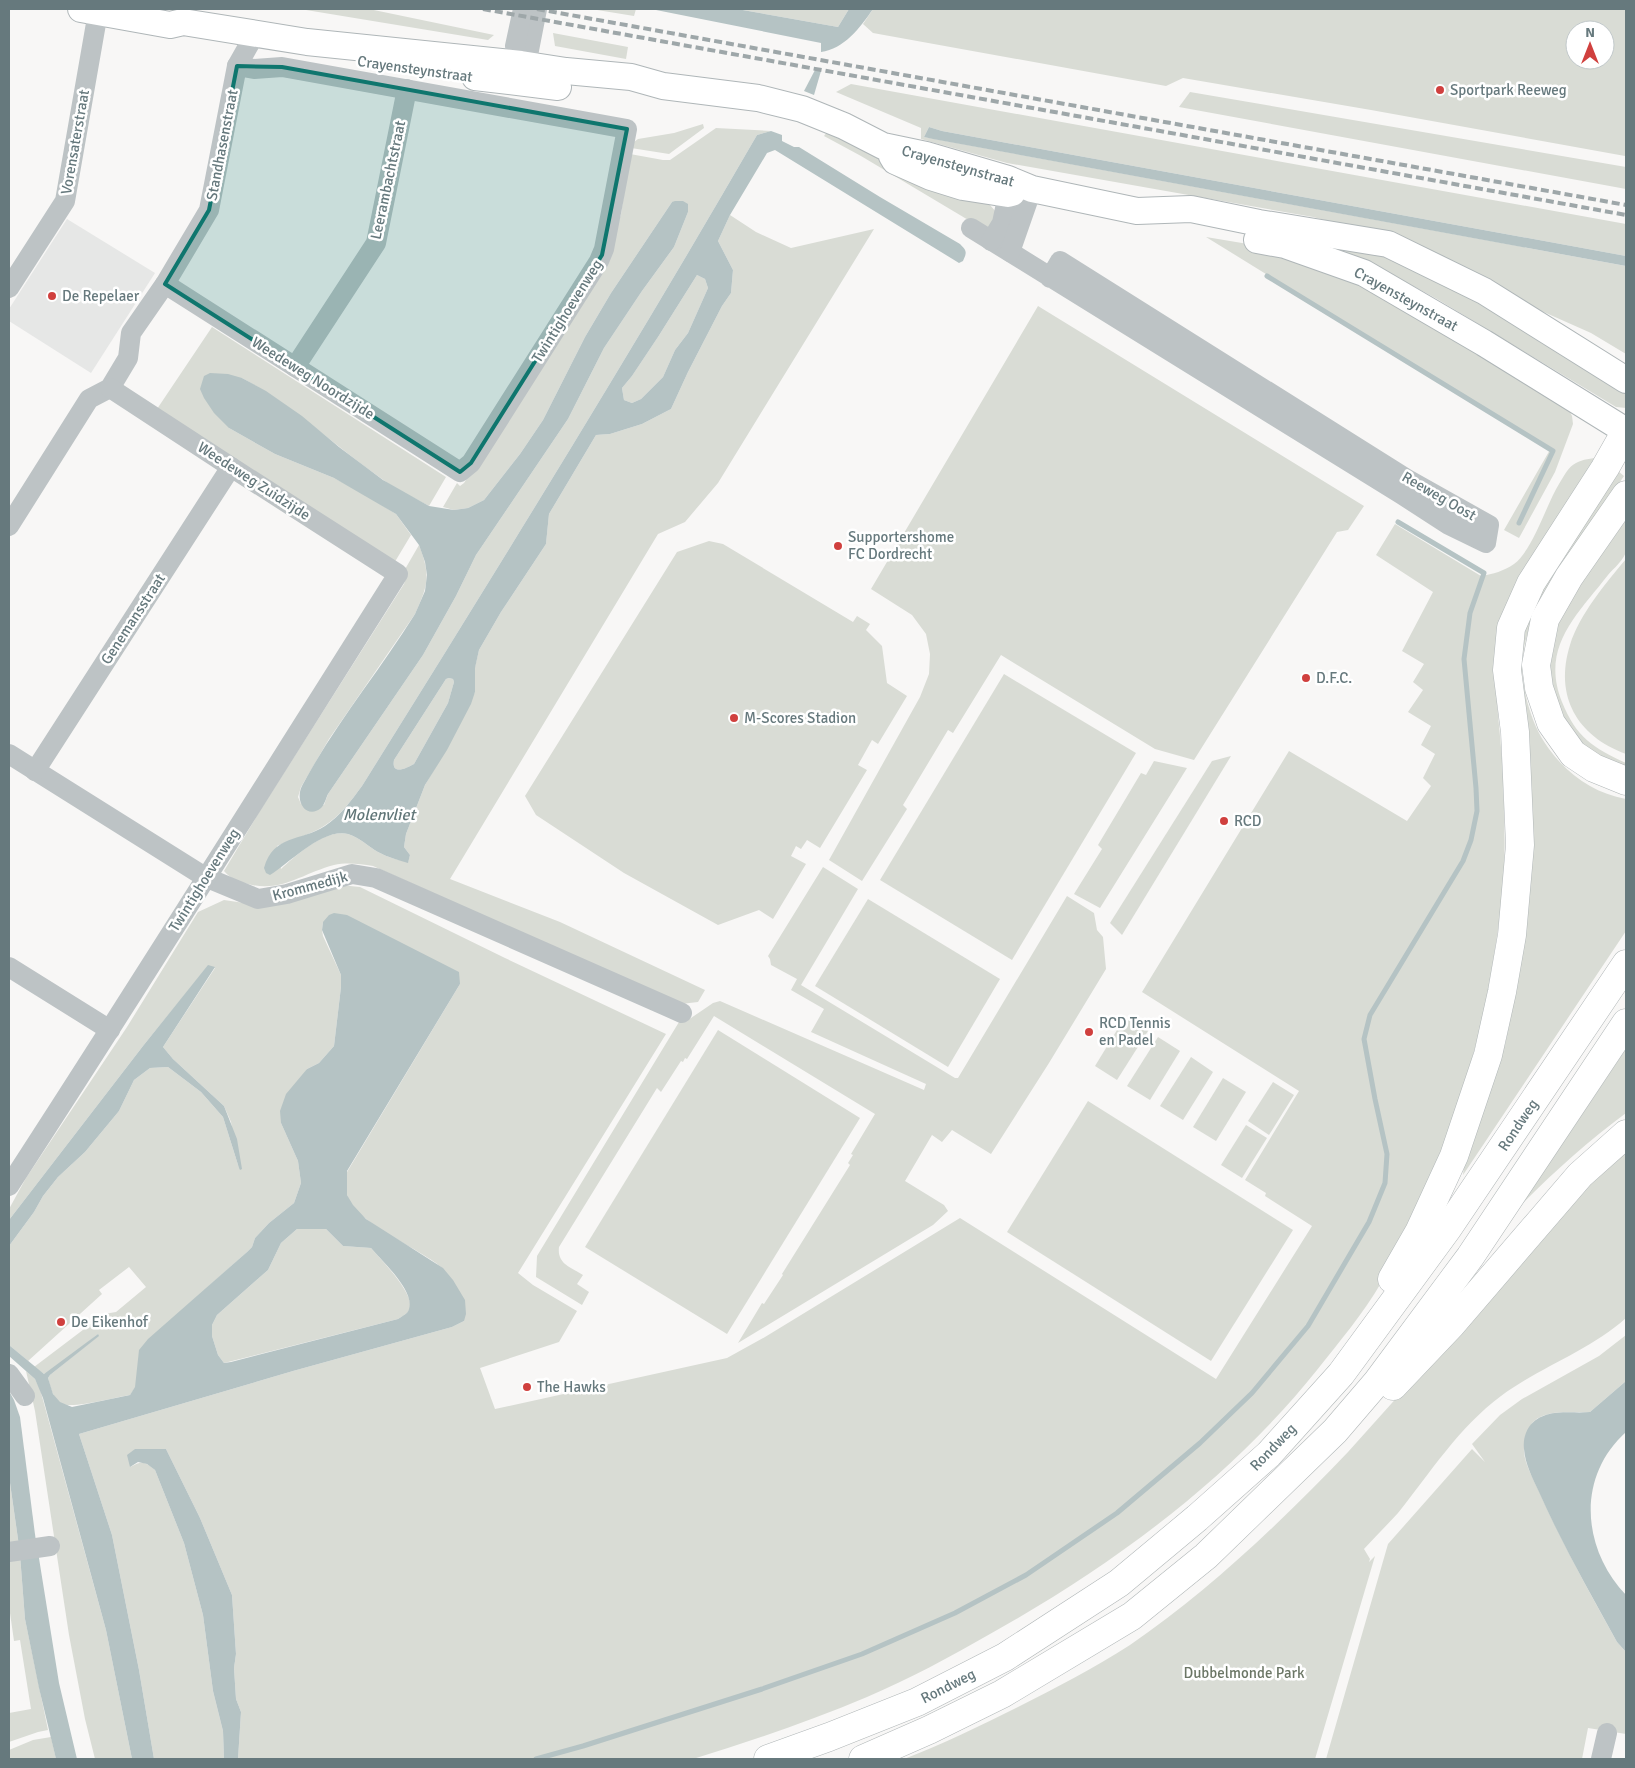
<svg xmlns="http://www.w3.org/2000/svg" width="1635" height="1768" font-family="Signika,sans-serif">
  <style>
    .built { fill: #e6e7e6 }
    .green { fill: #d9dcd5; fill-rule: evenodd }
    .water { fill: #b5c3c4; fill-rule: evenodd }
    .lines { fill: none; stroke-linecap: round; stroke-linejoin: round }
    .stream { stroke: #b5c3c4; stroke-width: 5 }
    .major-casing { stroke: #afb6b8; stroke-width: 28 }
    .highway-casing { stroke: #b1b7b8; stroke-width: 29 }
    .minor { stroke: #bdc3c5; stroke-width: 20 }
    .major { stroke: #fff; stroke-width: 26 }
    .highway { stroke: #fff; stroke-width: 28 }
    .rail { stroke: #9ea7a9; stroke-width: 4; stroke-dasharray: 8 4; stroke-linecap: butt }
    .marked { fill: #0f766e; fill-opacity: 0.2; stroke: #0f766e; stroke-width: 4; stroke-linejoin: round }
    .poi-dot { fill: #d0403e; stroke: #fff; stroke-width: 2 }
    .labels { text-anchor: middle; dominant-baseline: central; stroke-width: 5; stroke-linejoin: round; paint-order: stroke }
    .street-label { font-size: 15px; fill: #66797d; stroke: #fff }
    .poi-label { font-size: 15px; fill: #66797d; stroke: #fff; text-anchor: start }
    .park-label { font-size: 15px; fill: #6b7665; stroke: #fff }
    .water-label { font-size: 16px; font-style: italic; fill: #617678; stroke: #fff }
  </style>
  <rect width="100%" height="100%" fill="#f8f7f6"/>
  <polygon class="built" points="67,219 155,273 91,373 9,321 9,309"/>
  <g class="green">
    <polygon points="300,9 369,9 494,35 488,40"/>
    <polygon points="591,9 636,9 634,16"/>
    <polygon points="737,9 849,9 838,27"/>
    <path d="M873,9H1626V159H1625V156L1371,110L1183,78L1166,86L873,33L863,24ZM1575,30H1605V60H1575Z"/>
    <polygon points="553,33 628,47 626,59 555,46"/>
    <polygon points="851,84 1626,224 1626,256 942,131 929,127 924,137 1626,266 1626,354 1591,333 1519,301 1380,234 1313,217 1007,163 921,139 921,128 836,92"/>
    <polygon points="1190,92 1626,167 1626,189 1179,107"/>
    <polygon points="703,124 704,128 669,154 631,148 634,142 638,139 674,133"/>
    <path d="M716,128L771,131L757,135C630,355 496,571 362,786C351,801 340,816 324,826C310,835 292,839 277,846L281,869C296,855 326,828 348,834C359,837 369,847 378,852C387,857 398,860 408,862L410,855L404,847L406,834L425,785L435,768L475,692V667L479,650L501,612L546,544L549,514L596,435L610,434L642,424L671,409L688,372L722,306L731,293L733,270L718,241L730,215L756,232L791,248L874,229L718,483L685,522L658,534L450,879L560,922L705,990L698,1002L681,1004L373,866C360,864 347,862 334,865C303,873 281,893 248,884C237,881 231,879 224,871L261,809L404,584L406,578L404,571L419,545C431,576 428,585 415,614L329,739L311,770L301,787L298,797L301,804L324,805L328,794L423,655L456,596L476,555L568,419L604,348L642,291L674,247L688,212L672,202L611,293L585,337L543,420L520,454L484,500L468,508L454,510L443,507L457,483L460,486L464,483L605,266L621,214L630,154L663,160H670Z"/>
    <polygon points="827,132 871,153 913,178 990,205 996,212 993,227 980,227 861,156 824,136"/>
    <polygon points="1255,228 1343,242 1421,269 1626,390 1626,408 1616,407 1437,299 1371,263"/>
    <polygon points="1206,237 1242,243 1299,258 1358,281 1568,408 1572,416 1573,424 1555,472 1519,538 1504,530 1551,448 1516,428"/>
    <polygon points="697,275 705,279 708,288 688,333 675,350 663,377 641,399 632,403 624,400 622,388 632,376 658,337"/>
    <polygon points="1038,306 1364,506 1348,530 1337,532 1194,760 1155,749 1001,655 953,733 948,730 903,805 907,809 862,881 829,860 920,697 929,674 930,654 926,634 912,615 871,589"/>
    <path d="M212,327L446,477L429,506C413,497 396,490 382,479C333,445 294,406 242,378L229,428L275,454L334,478L361,492L396,514L411,535L393,565L155,412Z"/>
    <path d="M1599,457L1499,628C1490,671 1501,729 1503,774C1504,812 1506,851 1503,889C1500,919 1495,950 1490,980C1480,1038 1462,1096 1442,1150C1433,1174 1420,1197 1410,1220C1400,1241 1392,1263 1381,1283C1363,1314 1339,1342 1317,1370C1229,1480 1112,1566 990,1634C950,1657 909,1679 867,1697C810,1721 752,1741 693,1759H238L241,1712L236,1699L234,1668L236,1654L232,1595L200,1518L166,1449H135L130,1467C142,1461 144,1461 155,1470L184,1543L203,1615L213,1691L223,1731L224,1759H154L139,1670L112,1535L79,1434L293,1371L452,1327L464,1321C460,1311 448,1273 441,1267C419,1248 355,1223 347,1195C345,1187 346,1179 347,1172L460,984L323,922L322,930L323,936L341,975V987L334,1046L319,1063L307,1069L281,1123L298,1161L301,1183L294,1203L269,1223L255,1238L252,1247L247,1252L209,1286L130,1395C116,1397 70,1410 60,1403C53,1398 50,1386 48,1378L50,1375L98,1336V1334L50,1372L44,1374L34,1367L104,1314L116,1312L146,1287L129,1267L99,1290L102,1294L28,1361L9,1345V1246L34,1212L43,1196L58,1177L85,1152L119,1111L134,1080L150,1068L168,1067L201,1092L223,1117L239,1168L231,1122L224,1106L173,1059L163,1047L215,968L208,966L143,1046L9,1220V1209L26,1178L127,1027L198,912L224,900L265,906L340,885L360,887L505,958L666,1034L518,1273L533,1285L577,1311L559,1342L480,1368L495,1409L727,1358L765,1337L960,1218L1216,1379L1312,1226L1265,1196L1266,1193L1245,1180L1299,1091L1142,992L1289,751L1407,821L1431,786L1423,778L1435,754L1421,745L1431,726L1408,712L1423,690L1413,682L1424,664L1402,651L1433,592L1376,555L1395,524L1481,576C1493,574 1504,571 1514,564C1533,550 1546,505 1559,484C1564,476 1568,467 1576,463C1583,459 1591,459 1599,457Z"/>
    <path d="M1618,471L1624,476C1608,500 1591,524 1575,548C1551,585 1521,625 1522,671C1522,681 1525,691 1527,701C1532,719 1538,734 1549,749C1568,775 1594,793 1626,799V931L1463,1175L1467,1141L1493,1070L1505,1045L1521,962L1528,879L1515,684L1521,624Z"/>
    <path d="M1626,520C1626,530 1628,542 1626,551C1625,559 1613,569 1608,575C1577,615 1540,647 1562,702C1576,737 1593,748 1626,763V773L1581,748L1559,719L1548,662L1557,626L1577,589Z"/>
    <polygon points="709,541 723,544 853,622 857,616 870,624 866,630 882,646 887,683 907,696 878,744 872,740 858,765 867,770 820,848 807,840 801,849 796,846 791,856 806,864 773,919 759,910 718,925 624,873 536,815 525,796 677,552"/>
    <path d="M1626,559V754C1577,736 1554,696 1570,645C1579,615 1606,583 1626,559Z"/>
    <polygon points="1004,674 1136,753 1012,960 880,880"/>
    <path d="M449,678L453,679L454,682L448,703L414,764C407,768 391,776 394,760L446,679Z"/>
    <polygon points="1231,756 1122,935 1110,923 1212,761"/>
    <polygon points="1154,761 1187,768 1100,908 1074,894 1102,849 1098,845 1141,773 1146,775"/>
    <path d="M823,867L858,889L801,985L955,1078H958L1067,896L1094,913L1097,930L1103,937L1106,969L1049,1063L991,1154L952,1130L942,1142L932,1135L905,1181L944,1205L948,1211L933,1225L738,1343L762,1303L764,1304L783,1275L782,1274L850,1165L848,1163L853,1155L851,1154L875,1114L714,1016L687,1059L685,1058L683,1062L681,1061L661,1092L657,1088L559,1247C557,1264 571,1267 583,1275L577,1284L589,1292L582,1305L536,1277L537,1256L679,1022L691,1018L713,1003L720,1001L924,1090L926,1084L811,1032L824,1009L791,990L797,979L771,965L770,959L768,956Z"/>
    <polygon points="868,899 1000,979 948,1067 815,986"/>
    <polygon points="1125,1017 1148,1031 1117,1080 1095,1066"/>
    <polygon points="718,1030 860,1118 727,1334 585,1247"/>
    <polygon points="1158,1037 1180,1051 1150,1100 1127,1086"/>
    <path d="M1626,1049V1113C1588,1141 1555,1171 1522,1204Z"/>
    <polygon points="1191,1057 1213,1072 1183,1120 1160,1106"/>
    <polygon points="1223,1078 1246,1092 1216,1141 1193,1127"/>
    <polygon points="1273,1082 1294,1095 1269,1135 1248,1121"/>
    <polygon points="1088,1101 1293,1230 1211,1361 1007,1232"/>
    <polygon points="1246,1125 1267,1138 1242,1178 1221,1165"/>
    <path d="M1626,1142V1318C1589,1351 1540,1367 1501,1396C1459,1427 1430,1473 1398,1513C1387,1525 1375,1537 1364,1549L1370,1559L1369,1562L1375,1556L1315,1759H904C943,1744 980,1726 1018,1707C1056,1688 1094,1668 1130,1645C1208,1592 1283,1520 1348,1452Z"/>
    <path d="M297,1229H326L343,1246L371,1248C380,1259 420,1298 408,1312C405,1315 401,1317 398,1319L224,1363L218,1355L212,1336V1325L217,1315L268,1270L281,1243Z"/>
    <path d="M1626,1335V1381L1590,1412C1573,1413 1539,1408 1530,1427C1527,1432 1524,1444 1524,1449C1523,1460 1533,1479 1538,1489C1561,1541 1589,1592 1617,1642L1626,1652V1734L1588,1728L1582,1759H1326L1388,1544L1472,1449L1485,1462L1472,1444L1500,1415L1522,1399L1599,1356Z"/>
    <polygon points="26,1371 35,1379 40,1389 106,1630 132,1759 95,1759 85,1719 69,1635 35,1411"/>
    <polygon points="9,1476 19,1546 9,1548"/>
    <polygon points="20,1555 25,1619 48,1730 38,1732 9,1742 9,1713 31,1709 20,1640 14,1641 9,1606 9,1556"/>
    <polygon points="51,1737 56,1759 9,1759 9,1750 33,1740"/>
  </g>
  <g class="water">
    <path d="M651,9H737L838,27L849,9H873C860,28 844,49 821,52V43Z"/>
    <polygon points="815,70 821,71 814,95 804,91"/>
    <polygon points="929,127 942,131 1626,256 1626,266 933,139 924,137"/>
    <path d="M771,131L782,135V141L794,147H799L880,197L960,244C967,251 967,252 963,261L959,263L775,150L767,153L730,215L718,241L733,270L731,293L722,306L688,372L671,409L642,424L610,434L596,435L549,514L546,544L501,612L479,650L475,668V692L471,704L447,750L425,785L406,834L404,847L410,855L408,863C398,860 387,857 378,852C369,847 359,837 348,834C322,828 290,863 270,875L266,873L264,868C274,834 300,842 325,826C340,816 351,801 362,786C496,571 630,355 757,135ZM697,275L705,279L708,288L688,333L675,350L663,377L641,399L632,403L624,400L622,388L632,376L658,337ZM449,678L453,679L454,682L448,703L414,764C407,768 391,776 394,760L446,679Z"/>
    <path d="M675,201H683L688,204V212L674,247L642,291L604,348L568,419L476,555L456,596L423,655L328,794C326,798 325,804 321,808C307,820 293,801 303,784C335,724 379,672 415,614L425,591L427,575L425,562L419,545L396,514L334,478L275,454L229,428L214,413L204,398L200,389L204,376L210,373L228,374L242,378L266,391L302,416L339,447L383,480L429,506L454,510L468,508L484,500L520,454L543,420L585,337L611,293L672,202Z"/>
    <path d="M334,913L347,915L459,972L460,984L347,1171V1195L353,1205L366,1219L443,1268L453,1280L465,1300L466,1314L464,1321L452,1327L293,1371L79,1434L112,1535L139,1670L154,1759H132L106,1630L43,1398L35,1379L9,1356V1345L44,1374L98,1334L99,1336L50,1375L48,1378L53,1394L60,1402L72,1407L130,1395L135,1387L139,1350L148,1339L247,1252L252,1247L255,1238L269,1223L294,1203L301,1183L298,1161L281,1123L280,1111L286,1094L307,1069L319,1063L334,1046L341,987V975L322,930L323,922L329,915ZM297,1229H326L343,1246L371,1248C382,1261 415,1291 409,1309C408,1314 402,1316 398,1319L231,1362L224,1363L218,1355L212,1336V1325L217,1315L268,1270L281,1243Z"/>
    <polygon points="208,965 215,967 163,1047 173,1059 224,1106 237,1139 242,1169 240,1170 239,1168 223,1117 201,1092 168,1067 150,1068 134,1080 119,1111 85,1152 58,1177 43,1196 34,1212 9,1246 9,1220 143,1046"/>
    <path d="M1626,1379V1432C1576,1477 1582,1549 1626,1595V1652L1617,1642C1590,1593 1562,1544 1539,1492C1533,1479 1525,1464 1524,1449C1523,1441 1525,1433 1529,1427C1544,1407 1570,1414 1590,1412L1626,1381Z"/>
    <polygon points="9,1391 14,1400 20,1417 36,1542 19,1546 9,1476"/>
    <polygon points="135,1449 166,1449 200,1518 232,1595 236,1654 234,1668 236,1699 241,1712 238,1759 224,1759 223,1731 213,1691 203,1615 184,1543 155,1470 147,1464 138,1462 130,1467 127,1455"/>
    <polygon points="38,1552 59,1683 77,1759 56,1759 39,1688 25,1619 20,1555"/>
  </g>
  <g class="lines">
    <g class="stream">
      <polyline points="1267,276 1553,451 1519,523"/>
      <polyline points="536,1759 583,1746 762,1689 862,1654 955,1613 1026,1575 1117,1513 1200,1443 1252,1393 1308,1326 1369,1222 1385,1183 1387,1154 1375,1099 1364,1039 1370,1015 1463,861 1471,840 1477,811 1476,788 1464,659 1470,613 1484,573 1398,522"/>
    </g>
    <defs>
      <g id="major">
        <polyline points="81,9 170,25 183,22 307,42 521,64 566,71 631,77 663,86 758,98 802,109 844,126 883,146 926,155 1008,179 1032,189 1137,211 1191,209 1259,223 1388,244 1484,291 1626,380"/>
        <polyline points="475,77 558,87"/>
        <polyline points="892,156 895,161 931,177 963,187 1008,194 1012,193"/>
        <polyline points="1257,240 1285,245 1364,273 1484,343 1626,431"/>
      </g>
      <g id="highway">
        <polyline points="1626,495 1569,577 1545,619 1536,665 1539,688 1551,723 1573,754 1594,768 1626,781"/>
        <polyline points="1392,1279 1419,1232 1454,1156 1488,1055 1502,992 1512,935 1520,845 1515,732 1507,670 1511,628 1531,583 1605,468 1626,431"/>
        <polyline points="1393,1386 1451,1325 1580,1175 1626,1134"/>
        <polyline points="768,1759 829,1737 917,1702 1005,1657 1119,1583 1197,1518 1269,1454 1341,1374 1448,1228 1626,964"/>
        <polyline points="863,1759 929,1730 1002,1694 1132,1616 1206,1556 1335,1431 1377,1382 1470,1257 1626,1023"/>
      </g>
    </defs>
    <use href="#major" class="major-casing"/>
    <use href="#highway" class="highway-casing"/>
    <g class="minor">
      <polyline points="521,64 529,50 537,9"/>
      <polyline points="521,75 521,64 515,46 523,9"/>
      <polyline points="971,228 1401,494 1449,525 1486,543 1489,525 1407,479 1060,261 1050,278"/>
      <polyline points="991,241 1002,223 1008,194"/>
      <polyline points="1010,252 1032,189"/>
      <polyline points="165,284 460,472 471,463 599,261 604,249 627,129 282,67 254,69 237,66"/>
      <polyline points="9,288 65,201 98,12"/>
      <polyline points="295,367 376,243 407,89"/>
      <polyline points="9,526 89,399 110,388 128,358 131,333 165,284 209,210 237,66 250,43 251,35"/>
      <polyline points="9,754 205,877 258,899 287,894 352,874 376,878 682,1013"/>
      <polyline points="35,771 231,467"/>
      <polyline points="9,967 110,1030"/>
      <path d="M9,1186C141,983 269,778 398,574L231,467L110,388"/>
      <polyline points="9,1374 25,1396"/>
      <polyline points="9,1552 50,1546"/>
      <polyline points="1601,1759 1607,1733"/>
    </g>
    <use href="#major" class="major"/>
    <use href="#highway" class="highway"/>
    <g class="rail">
      <polyline points="483,9 1626,215"/>
      <polyline points="537,9 1626,205"/>
    </g>
  </g>
  <path class="marked" d="M237,66L282,67L627,129L602,255L471,463L460,472L165,284L209,210Z"/>
  <g class="poi-dot">
    <circle cx="1440" cy="90" r="5"/>
    <circle cx="52" cy="296" r="5"/>
    <circle cx="838" cy="546" r="5"/>
    <circle cx="1306" cy="678" r="5"/>
    <circle cx="734" cy="718" r="5"/>
    <circle cx="1224" cy="821" r="5"/>
    <circle cx="1089" cy="1032" r="5"/>
    <circle cx="61" cy="1322" r="5"/>
    <circle cx="527" cy="1387" r="5"/>
  </g>
  <g class="labels">
    <g class="street-label">
      <text transform="translate(415 69) rotate(8)">Crayensteynstraat</text>
      <text transform="translate(75 142) rotate(-80)">Vorensaterstraat</text>
      <text transform="translate(222 145) rotate(-79)">Standhasenstraat</text>
      <text transform="translate(958 166) rotate(16)">Crayensteynstraat</text>
      <text transform="translate(388 180) rotate(-78)">Leerambachtstraat</text>
      <text transform="translate(1406 299) rotate(29)">Crayensteynstraat</text>
      <text transform="translate(567 311) rotate(-58)">Twintighoevenweg</text>
      <text transform="translate(313 378) rotate(32)">Weedeweg Noordzijde</text>
      <text transform="translate(254 481) rotate(33)">Weedeweg Zuidzijde</text>
      <text transform="translate(1439 496) rotate(30)">Reeweg Oost</text>
      <text transform="translate(133 619) rotate(-57)">Genemansstraat</text>
      <text transform="translate(204 880) rotate(-58)">Twintighoevenweg</text>
      <text transform="translate(310 886) rotate(-15)">Krommedijk</text>
      <text transform="translate(1518 1125) rotate(-56)">Rondweg</text>
      <text transform="translate(1273 1447) rotate(-46)">Rondweg</text>
      <text transform="translate(948 1686) rotate(-27)">Rondweg</text>
    </g>
    <g class="poi-label">
      <text x="1450" y="90">Sportpark Reeweg</text>
      <text x="62" y="296">De Repelaer</text>
      <text x="848" y="537">Supportershome<tspan x="848" dy="17">FC Dordrecht</tspan></text>
      <text x="1316" y="678">D.F.C.</text>
      <text x="744" y="718">M-Scores Stadion</text>
      <text x="1234" y="821">RCD</text>
      <text x="1099" y="1023">RCD Tennis<tspan x="1099" dy="17">en Padel</tspan></text>
      <text x="71" y="1322">De Eikenhof</text>
      <text x="537" y="1387">The Hawks</text>
    </g>
    <g class="park-label">
      <text x="1244" y="1673">Dubbelmonde Park</text>
    </g>
    <g class="water-label">
      <text x="379" y="815">Molenvliet</text>
    </g>
  </g>
  <rect width="1635" height="1768" fill="none" stroke="#66797d" stroke-width="20"/>
  <g transform="translate(1590 45)"><circle r="24" fill="#ffffff" stroke="#c2c9cb"/>
  <path d="M0-4L9 19L0 12L-9 19Z" fill="#d0403e"/>
  <text y="-8" font-size="14" font-weight="bold" text-anchor="middle" fill="#66797d">N</text>
  </g>
</svg>
